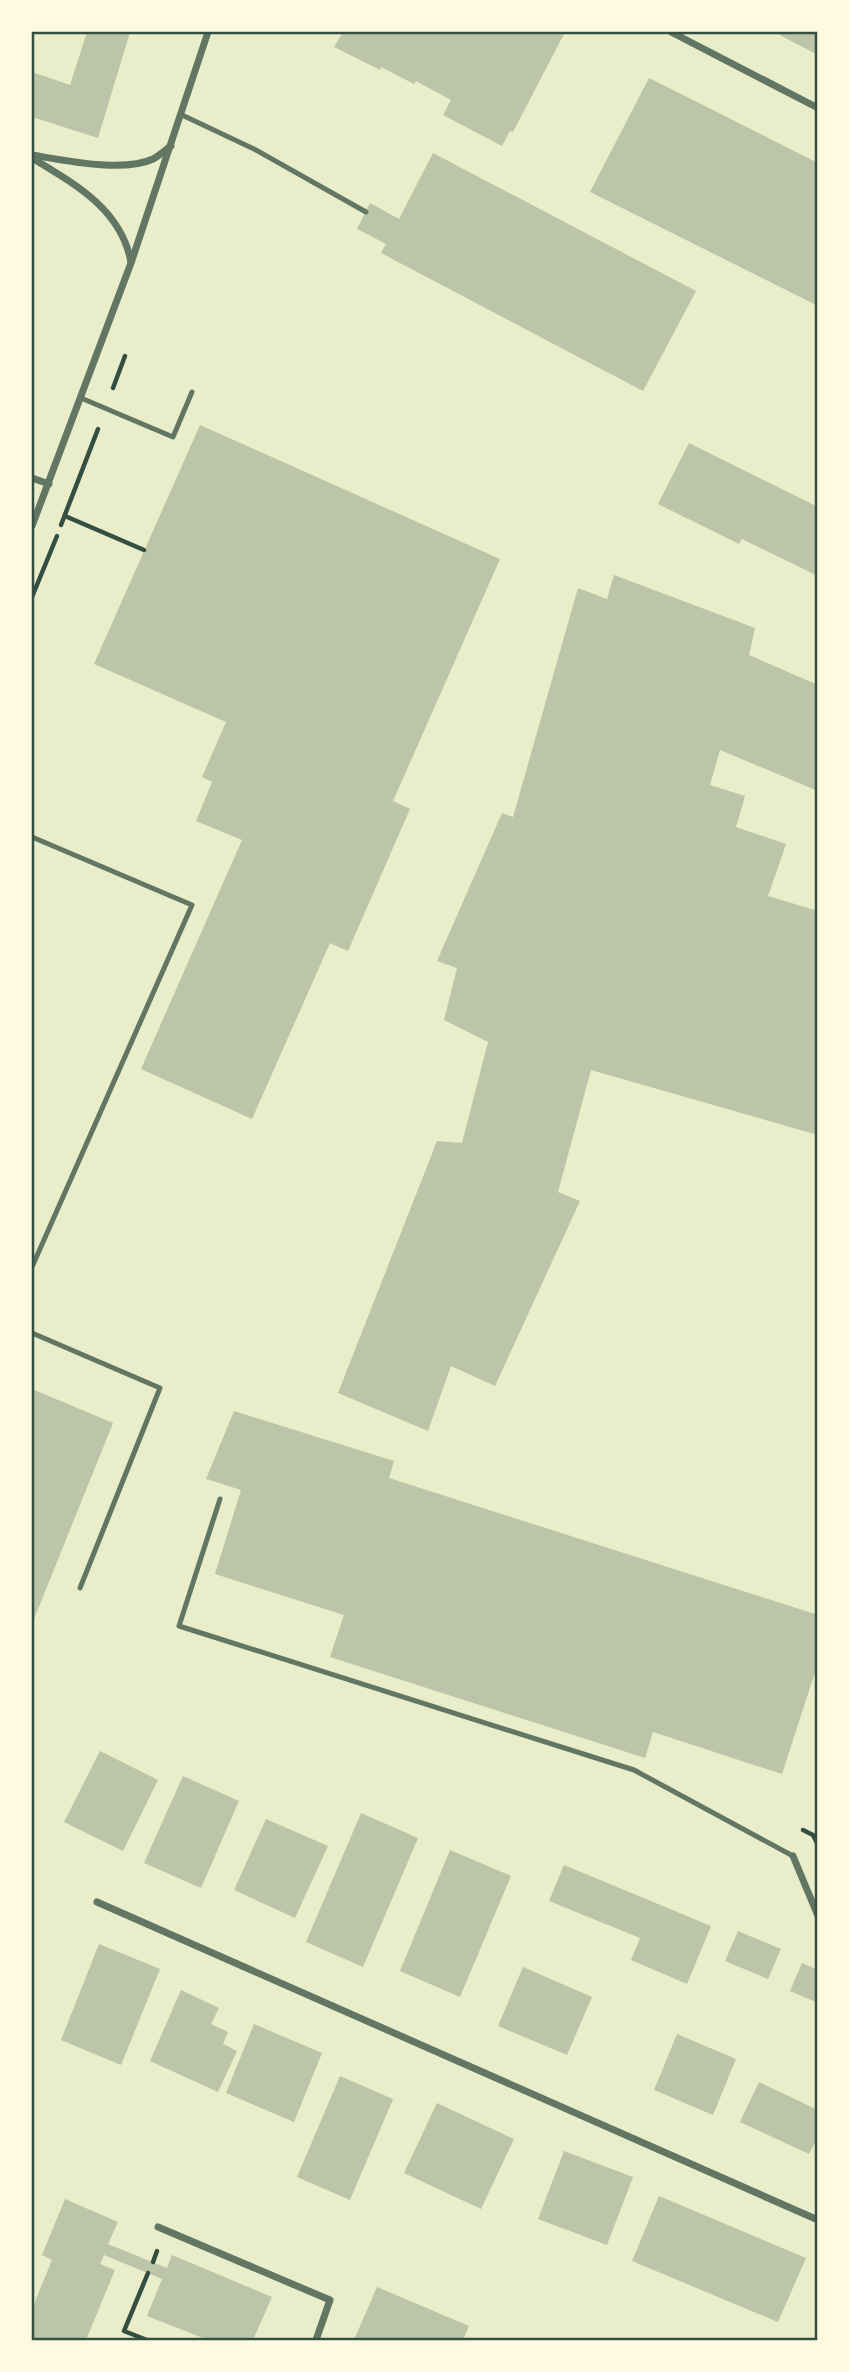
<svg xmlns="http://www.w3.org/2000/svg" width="849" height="2372" font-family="'Asap Condensed',sans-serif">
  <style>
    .building { fill: #bcc5a7 }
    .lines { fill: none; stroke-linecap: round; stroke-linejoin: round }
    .path { stroke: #344e41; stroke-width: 4.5 }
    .service { stroke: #617663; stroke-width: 5 }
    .minor { stroke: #617663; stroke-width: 7 }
    .neatline { fill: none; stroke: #344e41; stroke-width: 2.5 }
  </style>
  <rect width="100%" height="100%" fill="#e9edc9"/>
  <g class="building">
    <polygon points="87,32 130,32 98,138 32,117 32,72 70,85"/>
    <polygon points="343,32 559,32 564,34 513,132 510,131 502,146 443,115 451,100 416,81 414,84 381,67 380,70 334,47"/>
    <polygon points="774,32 818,32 818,55"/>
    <polygon points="649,78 818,163 818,306 590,192"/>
    <polygon points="433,153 696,291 643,391 381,253 386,244 357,229 370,203 399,219"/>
    <polygon points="200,425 500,559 393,801 410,809 348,951 330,943 252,1119 141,1069 242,840 196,821 212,782 202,777 226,722 94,664"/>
    <polygon points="689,443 818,507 818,576 742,539 739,544 658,504"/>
    <polygon points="614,575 755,628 749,655 818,685 818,791 720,750 710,785 745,796 736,827 786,844 768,896 818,911 818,1135 591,1070 558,1192 580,1201 495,1386 451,1366 428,1431 338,1393 437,1141 462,1143 488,1042 444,1020 457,968 437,961 502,813 513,817 578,588 607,599"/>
    <polygon points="32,1389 113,1423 32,1624"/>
    <polygon points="234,1411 394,1461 389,1478 818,1615 818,1663 782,1774 653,1732 645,1758 330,1657 344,1615 215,1574 241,1490 206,1479"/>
    <polygon points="100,1751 158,1780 123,1851 64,1822"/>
    <polygon points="183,1776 239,1801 201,1888 144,1863"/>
    <polygon points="361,1813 418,1838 363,1967 306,1942"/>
    <polygon points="266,1819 328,1846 295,1918 234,1890"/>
    <polygon points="450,1850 511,1876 460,1997 400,1971"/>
    <polygon points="564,1865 711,1926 687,1984 631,1960 640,1938 549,1901"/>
    <polygon points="738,1931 781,1949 768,1979 725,1961"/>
    <polygon points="99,1944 160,1969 121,2065 61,2040"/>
    <polygon points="802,1963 818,1970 818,2003 790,1991"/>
    <polygon points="523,1967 592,1997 567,2055 498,2026"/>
    <polygon points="181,1990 219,2008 211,2024 228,2032 223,2044 237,2051 218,2092 150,2061"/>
    <polygon points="254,2024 322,2053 294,2122 226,2093"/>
    <polygon points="677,2034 736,2059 713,2115 654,2090"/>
    <polygon points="340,2076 393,2099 350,2200 297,2177"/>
    <polygon points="759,2082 818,2110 818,2137 809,2154 740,2122"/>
    <polygon points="437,2103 514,2139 481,2209 404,2173"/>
    <polygon points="564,2151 633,2177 607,2245 538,2219"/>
    <polygon points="659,2196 806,2258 778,2322 632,2261"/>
    <polygon points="65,2199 118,2222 108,2244 167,2268 172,2255 272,2297 253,2340 208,2340 147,2316 162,2279 104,2255 100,2264 115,2270 86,2340 32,2340 32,2309 52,2260 42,2255"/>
    <polygon points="377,2287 469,2326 463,2340 354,2340"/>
  </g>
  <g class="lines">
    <g class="path">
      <polyline points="113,388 125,356"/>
      <polyline points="65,516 144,550"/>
      <polyline points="61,525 98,429"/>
      <polyline points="32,597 57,536"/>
      <polyline points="803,1830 813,1835 818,1845"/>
      <polyline points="153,2262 157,2251"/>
      <polyline points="147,2340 124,2331 148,2273"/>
    </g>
    <g class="service">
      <polyline points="182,115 254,149 366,212"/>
      <polyline points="81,398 173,437 192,392"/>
      <polyline points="32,837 192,905 32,1267"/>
      <polyline points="32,1333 160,1388 80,1588"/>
      <polyline points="220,1499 179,1626 634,1770 793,1856"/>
    </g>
    <g class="minor">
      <polyline points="671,32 818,108"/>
      <path d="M32,155C63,160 123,173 153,159C159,156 165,150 171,146"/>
      <path d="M32,158C75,184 121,209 131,262"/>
      <polyline points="32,478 49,484"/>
      <polyline points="32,526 131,263 208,32"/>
      <polyline points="793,1856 818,1916"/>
      <polyline points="97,1902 818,2220"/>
      <polyline points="158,2227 330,2300 316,2340"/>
    </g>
  </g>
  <rect width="849" height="2372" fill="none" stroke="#fefae0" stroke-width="66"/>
  <rect x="33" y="33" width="783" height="2306" class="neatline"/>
</svg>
